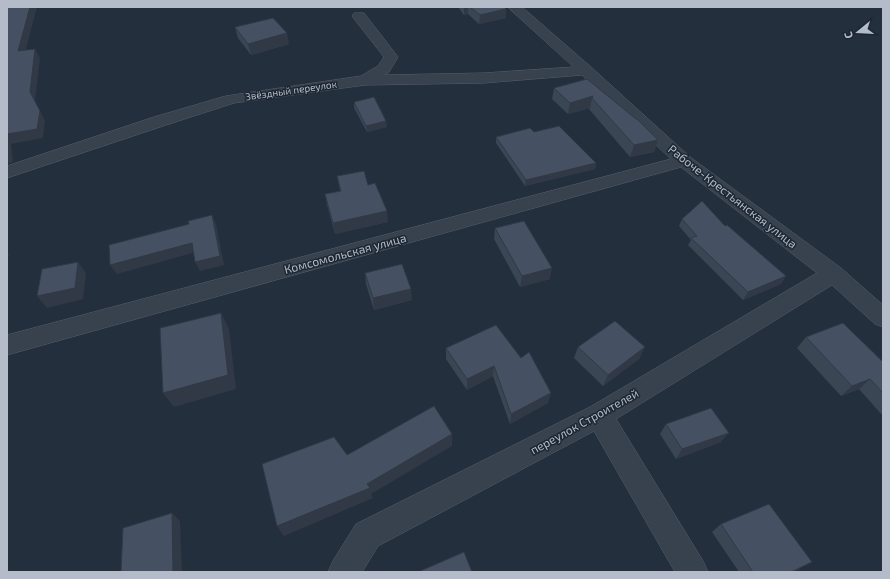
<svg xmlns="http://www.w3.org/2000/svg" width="890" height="579" font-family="'Exo 2',sans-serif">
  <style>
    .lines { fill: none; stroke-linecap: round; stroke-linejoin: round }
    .minor-casing { stroke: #565f6c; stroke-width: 1 }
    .minor { fill: #38414e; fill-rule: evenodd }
    .wall { fill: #3b4654 }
    .shaded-wall { fill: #303945 }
    .building { fill: #455162; stroke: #303945 }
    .labels { text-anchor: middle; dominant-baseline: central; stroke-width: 3; stroke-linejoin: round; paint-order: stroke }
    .far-street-label { font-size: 10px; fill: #b4bcc9; stroke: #1d2633 }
    .street-label { font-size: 12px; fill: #b4bcc9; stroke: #1d2633 }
  </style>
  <rect width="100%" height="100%" fill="#242f3e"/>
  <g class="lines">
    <defs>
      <polygon id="minor" points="508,7 522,7 591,67 690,157 841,268 883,305 883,327 875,324 832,285 616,419 703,561 708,572 675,572 594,431 378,546 362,572 328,572 333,561 356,524 590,407 817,273 681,167 7,355 7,335 671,159 582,75 484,83 365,85 234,103 166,125 7,178 7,166 154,117 226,96 361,76 378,66 384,57 352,16 354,13 364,13 398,57 389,72 384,75 484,73 573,67"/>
    </defs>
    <use href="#minor" class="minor-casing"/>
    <use href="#minor" class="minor"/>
  </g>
  <g class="wall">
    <polygon points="458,7 504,7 506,9 506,18 479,24 468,14 464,15"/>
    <polygon points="235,27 289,44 251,55 238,38"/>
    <polygon points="587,79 658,140 654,152 630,157 589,109 590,108 568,114 552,99 554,88"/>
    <polygon points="354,102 387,127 367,132 354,108"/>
    <polygon points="534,132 596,163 595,169 525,186 496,143 496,137"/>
    <polygon points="337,176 368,185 388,222 335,234 327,205 325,194 340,191"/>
    <polygon points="682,219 725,226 786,276 781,284 743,300 688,245 691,240 679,226"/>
    <polygon points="495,228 550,279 520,287 494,239"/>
    <polygon points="365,273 412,300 374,310 366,284"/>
    <polygon points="806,337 883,362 883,416 859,389 841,396 797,348"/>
    <polygon points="578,347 640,358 603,386 574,358"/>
    <polygon points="446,348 521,358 548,403 510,424 493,376 467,390 446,359"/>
    <polygon points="666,424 721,442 676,459 660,434"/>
    <polygon points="721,524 800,569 793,572 739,572 712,532"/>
  </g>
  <g class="shaded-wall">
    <polygon points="30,7 37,7 23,60 18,51"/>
    <polygon points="464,7 468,7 468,14 464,15"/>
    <polygon points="506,9 506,18 479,24 480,15"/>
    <polygon points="287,33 289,44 251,55 248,44"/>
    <polygon points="35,49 40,58 35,101 45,121 43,138 11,144 13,162 7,164 7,134 30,92"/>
    <polygon points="593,96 592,98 590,108 568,114 570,103"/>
    <polygon points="386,121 387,127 367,132 366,126"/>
    <polygon points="658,140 654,152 630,157 634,145"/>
    <polygon points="596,163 595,169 525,186 526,180"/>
    <polygon points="387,211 388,222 335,234 333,223"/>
    <polygon points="212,215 216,224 224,265 200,271 195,262"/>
    <polygon points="192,243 196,252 117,274 110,265"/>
    <polygon points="7,252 9,255 7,262"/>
    <polygon points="78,262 86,273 83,299 47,308 37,296"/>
    <polygon points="552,268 550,279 520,287 522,276"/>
    <polygon points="786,276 781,284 743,300 748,292"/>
    <polygon points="411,289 412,300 374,310 373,298"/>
    <polygon points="221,313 229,329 236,389 174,407 163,393"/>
    <polygon points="645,347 640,358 603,386 608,375"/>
    <polygon points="494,366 493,376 467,390 467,379"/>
    <polygon points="870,379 859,389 841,396 852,386"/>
    <polygon points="551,393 548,403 510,424 511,414"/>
    <polygon points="729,433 721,442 676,459 682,449"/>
    <polygon points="452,434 452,446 371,494 373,498 284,536 277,526 367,484"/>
    <polygon points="172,513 180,521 182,572 173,572"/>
    <polygon points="812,562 793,572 791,572"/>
  </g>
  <g class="building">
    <polygon points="7,7 30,7 18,51 35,49 30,92 40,111 37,129 7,134"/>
    <polygon points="470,7 504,7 506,9 480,15"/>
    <polygon points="273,18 287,33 248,44 235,27"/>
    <polygon points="587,79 636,119 637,119 658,140 634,145 592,98 593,96 570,103 554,88"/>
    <polygon points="374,97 386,121 366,126 354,102"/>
    <polygon points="559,126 596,163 526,180 496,137 530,128 534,132"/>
    <polygon points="364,171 368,185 375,183 387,211 333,223 325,194 341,191 337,176"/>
    <polygon points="702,201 725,226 727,225 786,276 748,292 691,238 697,236 682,219"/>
    <polygon points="212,215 220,256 195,262 192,243 110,265 109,245 189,224 188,221"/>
    <polygon points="524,221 552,268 522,276 495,228"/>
    <polygon points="78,262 75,288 37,296 42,269"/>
    <polygon points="402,264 411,289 373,298 365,273"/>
    <polygon points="221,313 228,375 163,393 160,328"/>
    <polygon points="615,321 645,347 608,375 578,347"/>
    <polygon points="843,323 883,362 883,393 870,379 852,386 806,337"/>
    <polygon points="496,325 521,358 529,352 551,393 511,414 494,366 467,379 446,348"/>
    <polygon points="434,406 452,434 367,484 370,488 277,526 262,464 334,437 347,455"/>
    <polygon points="711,408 729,433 682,449 666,424"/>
    <polygon points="769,504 812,562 791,572 753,572 721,524"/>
    <polygon points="172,513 173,572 121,572 123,528"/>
    <polygon points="464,552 472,572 418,572"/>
  </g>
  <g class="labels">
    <g class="far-street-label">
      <text transform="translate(291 90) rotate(-8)">Звёздный переулок</text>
    </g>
    <g class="street-label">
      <text transform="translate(733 196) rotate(38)">Рабоче-Крестьянская улица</text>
      <text transform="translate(345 253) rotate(-15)">Комсомольская улица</text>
      <text transform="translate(584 421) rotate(-29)">переулок Строителей</text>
    </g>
  </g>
  <rect width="890" height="579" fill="none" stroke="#b4bcc9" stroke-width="16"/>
  <g transform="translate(858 32) rotate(252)" stroke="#1d2633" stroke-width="3" paint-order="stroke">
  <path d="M0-3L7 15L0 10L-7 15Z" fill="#b4bcc9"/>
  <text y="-6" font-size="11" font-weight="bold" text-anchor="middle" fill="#b4bcc9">С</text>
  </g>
</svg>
